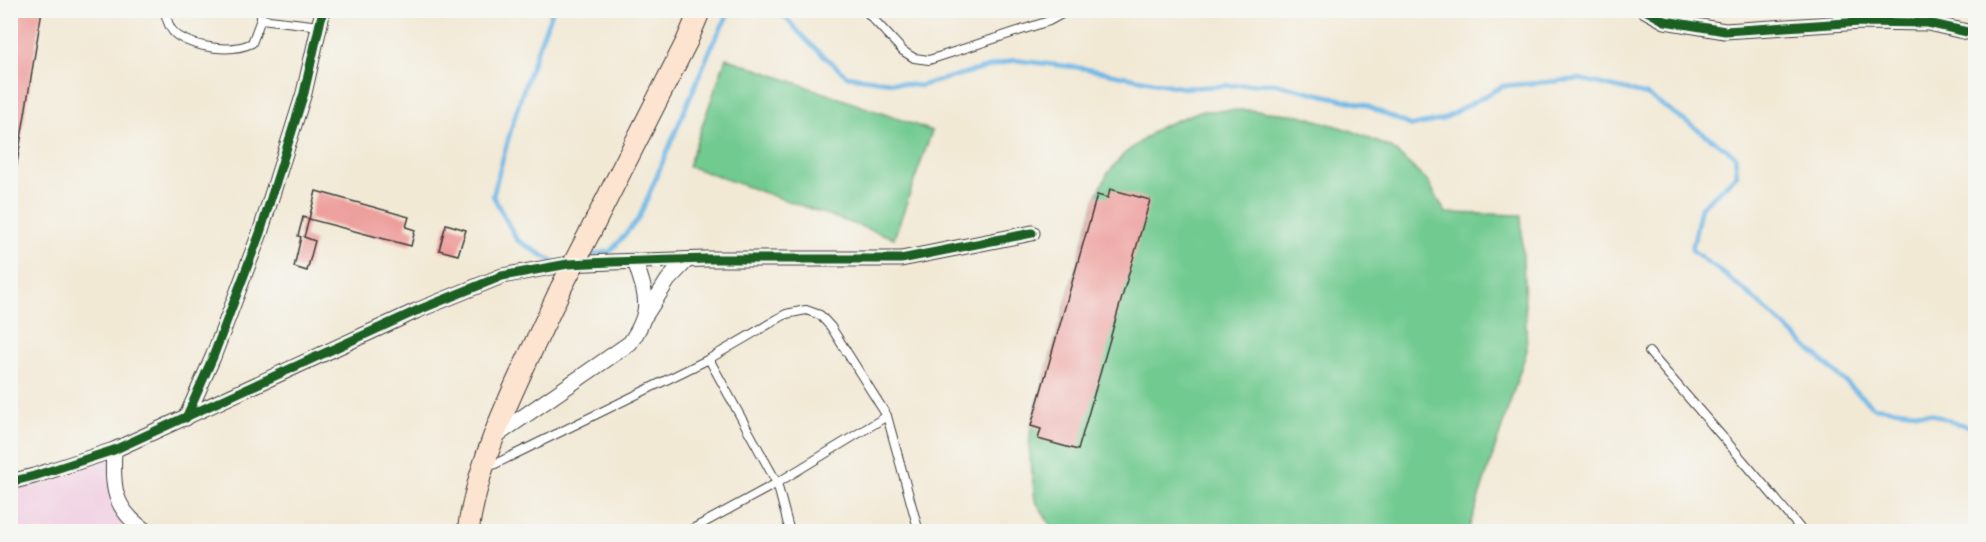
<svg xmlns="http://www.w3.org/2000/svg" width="1986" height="542" font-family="'IM FELL Great Primer',serif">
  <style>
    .built { fill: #f1d0e3 }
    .green { fill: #71ca90; stroke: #467356; stroke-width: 1.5 }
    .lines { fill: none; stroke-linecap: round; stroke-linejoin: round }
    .stream { stroke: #6eb7e6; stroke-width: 4.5 }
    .building { fill: #ed9f9d }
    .lane-casing { stroke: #3c3b38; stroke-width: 10 }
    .street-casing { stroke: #3c3b38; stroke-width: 17 }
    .secondary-casing { stroke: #3c3b38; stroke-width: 23 }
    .lane { stroke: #fff; stroke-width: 8 }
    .street { stroke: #fff; stroke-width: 15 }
    .secondary { stroke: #fde4d0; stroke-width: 21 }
    .secondary-bridge-casing { stroke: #3c3b38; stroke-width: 23; stroke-linecap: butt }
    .secondary-bridge { stroke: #fde4d0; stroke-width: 21 }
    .cycleway-casing { stroke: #f6f6f2; stroke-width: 13 }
    .cycleway { stroke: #1b5e20; stroke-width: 9 }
  </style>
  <rect width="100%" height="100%" fill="#f6f6f2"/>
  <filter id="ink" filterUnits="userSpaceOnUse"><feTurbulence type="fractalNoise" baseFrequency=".0167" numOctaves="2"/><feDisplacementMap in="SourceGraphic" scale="12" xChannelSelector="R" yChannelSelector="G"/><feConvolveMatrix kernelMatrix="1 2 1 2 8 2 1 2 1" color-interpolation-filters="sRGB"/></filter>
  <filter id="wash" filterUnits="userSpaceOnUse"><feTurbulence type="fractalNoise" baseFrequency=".008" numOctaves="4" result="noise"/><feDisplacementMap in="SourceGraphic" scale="24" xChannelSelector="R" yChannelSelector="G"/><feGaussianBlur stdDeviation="1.35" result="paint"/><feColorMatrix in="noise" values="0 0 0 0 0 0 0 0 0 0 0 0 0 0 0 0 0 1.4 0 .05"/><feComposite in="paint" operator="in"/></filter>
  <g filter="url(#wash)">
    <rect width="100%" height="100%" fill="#f2e9d5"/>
    <polygon class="built" points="114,450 114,488 147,531 11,531 10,482"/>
    <g class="green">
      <polygon points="726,58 932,131 894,238 688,166"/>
      <polygon points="1248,110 1300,115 1352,131 1393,149 1428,182 1446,213 1521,215 1527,350 1468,531 1054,531 1035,500 1029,447 1031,426 1097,195 1108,173 1124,154 1160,127 1200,111"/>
    </g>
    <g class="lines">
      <g class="stream">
        <polyline points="770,10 784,16 808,42 847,76 919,86 1014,60 1082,68 1184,88 1273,83 1365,105 1412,126 1441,120 1503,86 1580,79 1647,95 1735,155 1737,175 1701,207 1692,250 1748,293 1873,407 1932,414 1953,422 1976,428"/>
        <polyline points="584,256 611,251 639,218 713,43 729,13 737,10"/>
        <path d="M552,261L517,240L493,196C509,132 527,71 553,10"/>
      </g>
    </g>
    <g id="blocks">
      <g class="building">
        <polygon points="10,10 42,10 12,194 10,194"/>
        <polygon points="1110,189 1150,200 1078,450 1038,439 1041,429 1031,426 1097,195 1108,198"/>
        <polygon points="316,191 409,217 406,227 415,230 411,246 309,219"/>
        <polygon points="303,217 309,219 304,237 315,241 307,271 294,267 301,237 298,236"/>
        <polygon points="446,224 466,230 458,255 439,250"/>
      </g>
    </g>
  </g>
  <g filter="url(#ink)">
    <use href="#blocks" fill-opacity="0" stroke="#3c3b38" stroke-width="1.5"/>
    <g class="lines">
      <defs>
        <g id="lane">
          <path d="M165,10C166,19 170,31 178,36C197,48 232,53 252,43L261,19V10"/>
          <polyline points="865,10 903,51 914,58 929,60 1049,21 1069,10"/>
          <polyline points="261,19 320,26"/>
          <path d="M1649,352C1700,412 1753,470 1803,532"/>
          <polyline points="709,359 777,483 790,532"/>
          <polyline points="487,468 709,359 786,314 806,310 820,315 831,327 887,416 919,532"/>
          <polyline points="687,532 777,483 887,416"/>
        </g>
        <g id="street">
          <polyline points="1645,10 1665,21 1725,31 1861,22 1928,23 1976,34"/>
          <polyline points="645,316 668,280 687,260"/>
          <polyline points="186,418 213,357 260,233 304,93 323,10"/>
          <path d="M494,437L630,343C653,310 647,298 635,261"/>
          <path d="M114,450C112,488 113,509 147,532"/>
          <polyline points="10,482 34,476 114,450 416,311 502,276 568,264 611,262 707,259 901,259 1032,233"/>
        </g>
        <g id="secondary">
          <polyline points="590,232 687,41 700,10"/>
          <path d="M468,532C479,448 526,365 561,288"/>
        </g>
      </defs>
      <use href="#lane" class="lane-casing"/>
      <use href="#street" class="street-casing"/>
      <use href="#secondary" class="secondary-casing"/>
      <use href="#lane" class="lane"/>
      <use href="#street" class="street"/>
      <use href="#secondary" class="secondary"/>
      <defs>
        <polyline id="secondary-bridge" points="561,288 590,232"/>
      </defs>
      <use href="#secondary-bridge" class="secondary-bridge-casing"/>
      <use href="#secondary-bridge" class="secondary-bridge"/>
      <defs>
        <g id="cycleway">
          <polyline points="1645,10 1665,21 1725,31 1861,22 1928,23 1976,34"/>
          <polyline points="186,418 213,357 260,233 304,93 323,10"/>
          <polyline points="10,482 34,476 114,450 416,311 502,276 568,264 611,262 707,259 901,259 1032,233"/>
        </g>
      </defs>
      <use href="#cycleway" class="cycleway-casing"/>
      <use href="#cycleway" class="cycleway"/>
    </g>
  </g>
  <rect width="1986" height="542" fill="none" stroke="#f6f6f2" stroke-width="36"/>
</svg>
